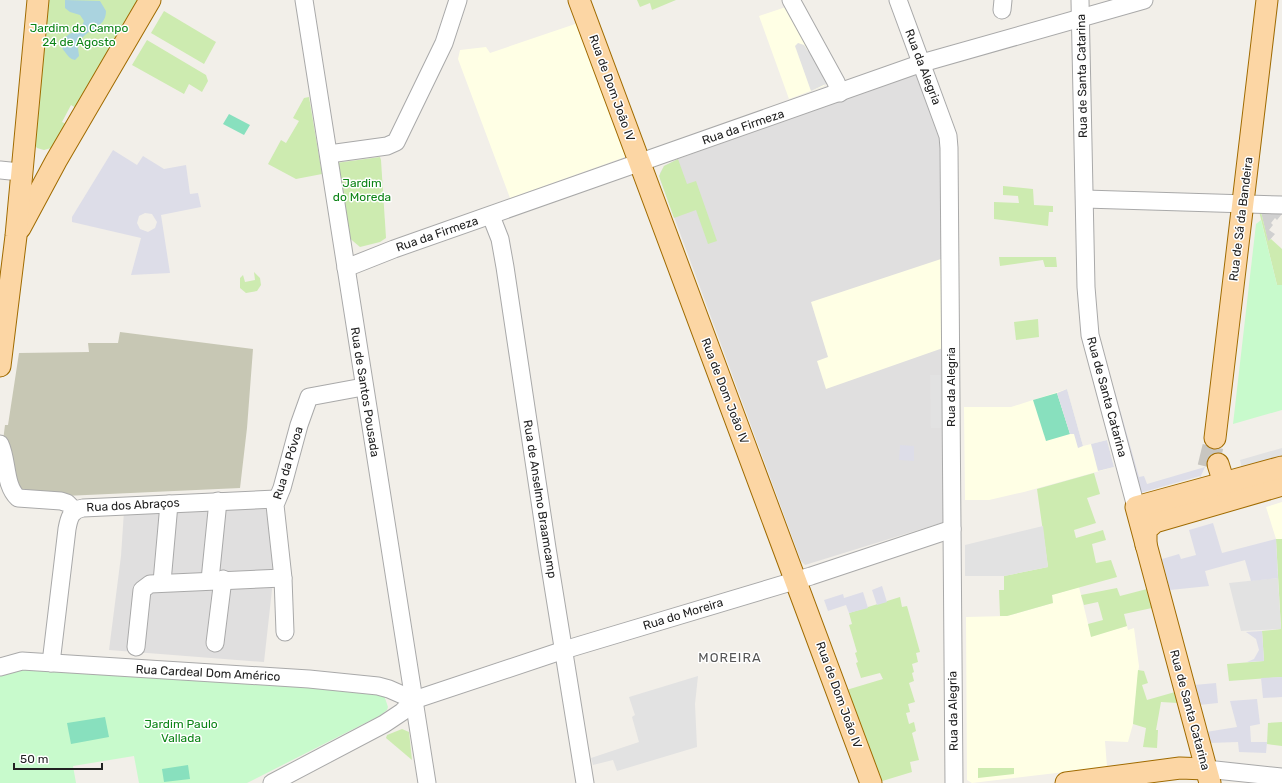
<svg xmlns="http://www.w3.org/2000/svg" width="1282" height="783" font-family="Rubik,sans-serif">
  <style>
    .residential { fill: #e0dfdf }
    .education { fill: #ffffe5 }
    .religious { fill: #d0d0d0 }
    .construction { fill: #c7c7b4 }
    .grass { fill: #cdebb0 }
    .park { fill: #c8facc }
    .pitch { fill: #88e0be }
    .parking { fill: #e2e2e2 }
    .plaza { fill: #dddde8; fill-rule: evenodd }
    .water { fill: #aad3df }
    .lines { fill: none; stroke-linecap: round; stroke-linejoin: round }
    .major-tunnel { stroke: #c8c6c1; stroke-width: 21; stroke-dasharray: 21 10; stroke-linecap: butt }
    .minor-casing { stroke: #a9a9a9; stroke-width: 19 }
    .major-casing { stroke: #a06b00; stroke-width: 23 }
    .minor { stroke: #fff; stroke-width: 17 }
    .major { stroke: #fcd6a4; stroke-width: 21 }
    .labels { text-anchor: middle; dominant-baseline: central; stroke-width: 3; stroke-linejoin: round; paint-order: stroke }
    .park-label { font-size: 12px; fill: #0c8416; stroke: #fff }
    .street-label { font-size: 12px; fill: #222; stroke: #fff }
    .neighbourhood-label { font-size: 13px; letter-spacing: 1px; fill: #555; stroke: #fff }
  </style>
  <rect width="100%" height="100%" fill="#f2efe9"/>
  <g class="residential">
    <polygon points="920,71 940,126 944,522 805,565 801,561 660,179 660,173 664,166 678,159"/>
    <polygon points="266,507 274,572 264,662 109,650 121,556 124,511"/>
  </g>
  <g class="education">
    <polygon points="789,6 827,74 824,86 789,99 759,16"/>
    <polygon points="581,22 628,152 625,157 510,198 458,59 460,50 486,47 490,53"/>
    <polygon points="941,259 943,348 826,389 817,361 828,357 811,302"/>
    <polygon points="1067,389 1083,446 1107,440 1114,467 1024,492 989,500 965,500 964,407 1011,407"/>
    <polygon points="1282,502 1282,539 1276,539 1266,507"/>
    <polygon points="1079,587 1091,636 1127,626 1128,630 1134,628 1139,666 1133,724 1128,742 1105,741 1107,767 972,783 967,780 966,617 1007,616 1053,603 1052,595"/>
  </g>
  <polygon class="religious" points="1261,212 1282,214 1277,220 1275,218 1271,223 1273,225 1269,230 1275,234 1268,242"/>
  <polygon class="construction" points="120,332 253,349 247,428 240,488 21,498 3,441 5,425 8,425 19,353 89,352 88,343 118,343"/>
  <g class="grass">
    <polygon points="47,0 140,0 76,108 71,105 62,122 66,124 51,148 44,150 37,148 34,144"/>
    <polygon points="637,0 676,0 652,10 650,3 640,7"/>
    <polygon points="164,11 216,42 204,64 151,33"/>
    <polygon points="147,40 206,75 208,81 202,92 189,84 184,94 132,65"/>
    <polygon points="309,97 322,174 296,179 268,164 281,140 286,143 299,121 293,118 304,98"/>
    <polygon points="380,157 381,160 386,238 380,242 360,247 347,236 336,163"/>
    <polygon points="678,159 687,184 696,181 717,241 708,244 696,210 674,218 659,176 664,166"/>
    <polygon points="1003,186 1033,189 1034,205 1053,206 1053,212 1049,212 1048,226 994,219 994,202 1019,203 1018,196 1003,195"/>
    <polygon points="1259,211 1261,212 1268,241 1271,239 1282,249 1282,285 1277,285"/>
    <polygon points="999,257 1056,257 1057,267 1045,267 1043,260 1000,266"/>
    <polygon points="254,272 260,278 261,285 257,291 246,293 240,288 240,278 243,275 245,282 255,280"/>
    <polygon points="1038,319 1039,337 1016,340 1014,322"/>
    <polygon points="1094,473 1100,494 1087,498 1096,523 1074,530 1076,538 1103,530 1106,540 1092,544 1096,563 1111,560 1117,577 1052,595 1053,603 1007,616 1000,616 999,590 1004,590 1004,576 1048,567 1037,489"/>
    <polygon points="1276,539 1282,539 1282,677 1229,681 1227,664 1264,661 1262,631 1281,629"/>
    <polygon points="1117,588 1120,596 1147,589 1152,608 1124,614 1127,626 1091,637 1088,624 1103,620 1098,602 1084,605 1081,595"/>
    <polygon points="900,597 902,607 907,606 920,652 916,653 918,662 912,664 914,672 912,673 914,681 909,683 915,702 908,704 910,712 906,713 909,724 914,722 916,731 912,733 919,760 910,762 912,772 879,782 843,691 883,679 880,673 861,678 856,663 858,662 855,653 857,652 849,625 852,624 849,613"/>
    <polygon points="1138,670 1144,671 1148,683 1142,685 1147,700 1175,692 1178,703 1161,702 1156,730 1158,730 1157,748 1143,747 1146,728 1133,724"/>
    <polygon points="1282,722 1282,746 1267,744 1268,723"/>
    <polygon points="402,729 409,732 412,760 386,738 387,735"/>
    <polygon points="978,768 1014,768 1014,774 978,778"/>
  </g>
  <g class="park">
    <polygon points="1261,220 1277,285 1282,285 1282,410 1233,424 1256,224"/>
    <polygon points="23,669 375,692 384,695 388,707 387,710 381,715 247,783 139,783 134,756 73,766 76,783 0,783 0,676"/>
  </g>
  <g class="pitch">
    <polygon points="229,114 250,125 244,135 223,124"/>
    <polygon points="1057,393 1070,434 1046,441 1033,400"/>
    <polygon points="105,717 109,737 71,744 67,723"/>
    <polygon points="188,765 190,779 164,782 162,769"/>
  </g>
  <g class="parking">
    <polygon points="1273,0 1279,0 1257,180 1252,182"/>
    <polygon points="798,43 804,45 808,51 813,48 828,83 811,91 795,46"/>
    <polygon points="930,375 943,375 943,428 931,428"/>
    <polygon points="1282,448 1282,457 1242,469 1240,460"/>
    <polygon points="1043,526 1048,567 1004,576 965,576 965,545"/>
    <polygon points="1278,578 1281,629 1241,631 1229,583"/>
    <polygon points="698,676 695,704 697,747 617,771 613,760 593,765 591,758 639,742 632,717 635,715 629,697"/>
  </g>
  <g class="plaza">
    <path d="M113,150L137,165L143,156L164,169L186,165L190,194L198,193L201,207L161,215L170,273L131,275L141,238L72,222V217ZM145,213L152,214L157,222L155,228L148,232L140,229L137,223L139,216Z"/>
    <polygon points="1067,389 1083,446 1078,448 1074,434 1070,434 1057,393"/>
    <path d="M1113,392H1115L1139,477L1144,476L1147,484L1205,467L1198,482L1193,485L1149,498L1144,499L1140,496L1133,473L1135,472ZM1200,476L1199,480L1193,484L1148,497H1143L1140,493Z"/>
    <polygon points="1107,440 1114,467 1098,471 1091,444"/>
    <polygon points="900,445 914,446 914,461 899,460"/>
    <polygon points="1213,523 1222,553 1276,539 1278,578 1251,581 1245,560 1205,571 1209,586 1170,590 1162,559 1179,554 1181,559 1196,555 1189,530"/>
    <polygon points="882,586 887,602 877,605 872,590"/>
    <polygon points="863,592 868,608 849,613 846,605 828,611 824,600 843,594 844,598"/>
    <polygon points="1262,631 1264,661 1247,662 1254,659 1259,650 1256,639 1246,632"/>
    <polygon points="1282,677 1282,697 1263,698 1261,678"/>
    <polygon points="1216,683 1218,703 1199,705 1194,685"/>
    <polygon points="1257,699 1260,724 1250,726 1251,742 1267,742 1266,753 1239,752 1238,742 1209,743 1206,732 1237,727 1230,701"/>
  </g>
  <path class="water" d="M65,0L100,1L106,11C106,30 84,28 79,44C77,48 79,52 79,56L75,60C70,59 68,56 65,52C54,39 72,33 81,28L84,21L80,15L70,12L65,8Z"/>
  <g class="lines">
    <polyline class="major-tunnel" points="1208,467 1215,438"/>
    <defs>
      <g id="minor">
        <polyline points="304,0 427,783"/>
        <polyline points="791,0 836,82 840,93"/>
        <polyline points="898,0 944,125 948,136 949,148 954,783"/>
        <polyline points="1080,0 1086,287 1090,335 1136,507"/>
        <polyline points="1002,10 1003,0"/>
        <polyline points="329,154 387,146 396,142 444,43 458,0"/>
        <polyline points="0,170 20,172"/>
        <polyline points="1085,199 1282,205"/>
        <polyline points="491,216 500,239 505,267 547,548 585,783"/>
        <polyline points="346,268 394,249 922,63 1144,0"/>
        <path d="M0,444C8,461 4,485 18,498L61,501L67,503L74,510"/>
        <polyline points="210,580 218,501"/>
        <polyline points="162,582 169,504"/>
        <polyline points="285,632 283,578 275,505 282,488 299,425 309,397 363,387"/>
        <polyline points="215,643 223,579"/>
        <polyline points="136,647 142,590 150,584 283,578"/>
        <path d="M51,663L67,529C69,518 71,510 83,508L276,499"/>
        <polyline points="0,667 22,661 309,679 378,686 389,689 414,700"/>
        <polyline points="1206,769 1282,777"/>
        <polyline points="272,783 384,724 402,712 414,700 564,650 811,576 952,529"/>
      </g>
      <g id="major">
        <polyline points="579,0 871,783"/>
        <polyline points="20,228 56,161 150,0"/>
        <polyline points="0,366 16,236 38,0"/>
        <polyline points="1215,438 1267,0"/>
        <polyline points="1218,464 1224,483 1234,493"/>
        <polyline points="1146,545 1146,530 1155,522 1282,485"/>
        <polyline points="1066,783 1180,768 1206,769"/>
        <polyline points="1210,783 1136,507 1282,467"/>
      </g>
    </defs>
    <use href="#minor" class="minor-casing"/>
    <use href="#major" class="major-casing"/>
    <use href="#minor" class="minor"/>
    <use href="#major" class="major"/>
  </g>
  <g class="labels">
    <g class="park-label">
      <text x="79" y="28">Jardim do Campo<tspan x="79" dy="14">24 de Agosto</tspan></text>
      <text x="362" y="183">Jardim<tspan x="362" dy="14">do Moreda</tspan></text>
      <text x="181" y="724">Jardim Paulo<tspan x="181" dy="14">Vallada</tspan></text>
    </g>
    <g class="street-label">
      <text transform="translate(923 67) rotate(69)">Rua da Alegria</text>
      <text transform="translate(1082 76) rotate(-91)">Rua de Santa Catarina</text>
      <text transform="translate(612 88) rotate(70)">Rua de Dom João IV</text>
      <text transform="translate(743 127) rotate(-19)">Rua da Firmeza</text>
      <text transform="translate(1241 219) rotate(-83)">Rua de Sá da Bandeira</text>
      <text transform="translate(437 234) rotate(-19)">Rua da Firmeza</text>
      <text transform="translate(951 387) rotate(-90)">Rua da Alegria</text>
      <text transform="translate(725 391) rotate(69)">Rua de Dom João IV</text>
      <text transform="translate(365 392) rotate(81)">Rua de Santos Pousada</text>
      <text transform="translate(1107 397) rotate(75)">Rua de Santa Catarina</text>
      <text transform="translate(288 463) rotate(-73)">Rua da Póvoa</text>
      <text transform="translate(540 499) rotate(81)">Rua de Anselmo Braamcamp</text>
      <text transform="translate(133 505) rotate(-3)">Rua dos Abraços</text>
      <text transform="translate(683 614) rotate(-17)">Rua do Moreira</text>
      <text transform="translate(208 673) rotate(3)">Rua Cardeal Dom Américo</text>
      <text transform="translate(839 695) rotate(70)">Rua de Dom João IV</text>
      <text transform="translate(1190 710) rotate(75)">Rua de Santa Catarina</text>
      <text transform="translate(953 711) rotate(-91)">Rua da Alegria</text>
    </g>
    <g class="neighbourhood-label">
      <text x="730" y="657">MOREIRA</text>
    </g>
  </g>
  <path d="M14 763v6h88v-6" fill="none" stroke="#222222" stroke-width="2"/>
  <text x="20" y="763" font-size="12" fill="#222222" stroke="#ffffff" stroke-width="3" paint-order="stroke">50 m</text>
</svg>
